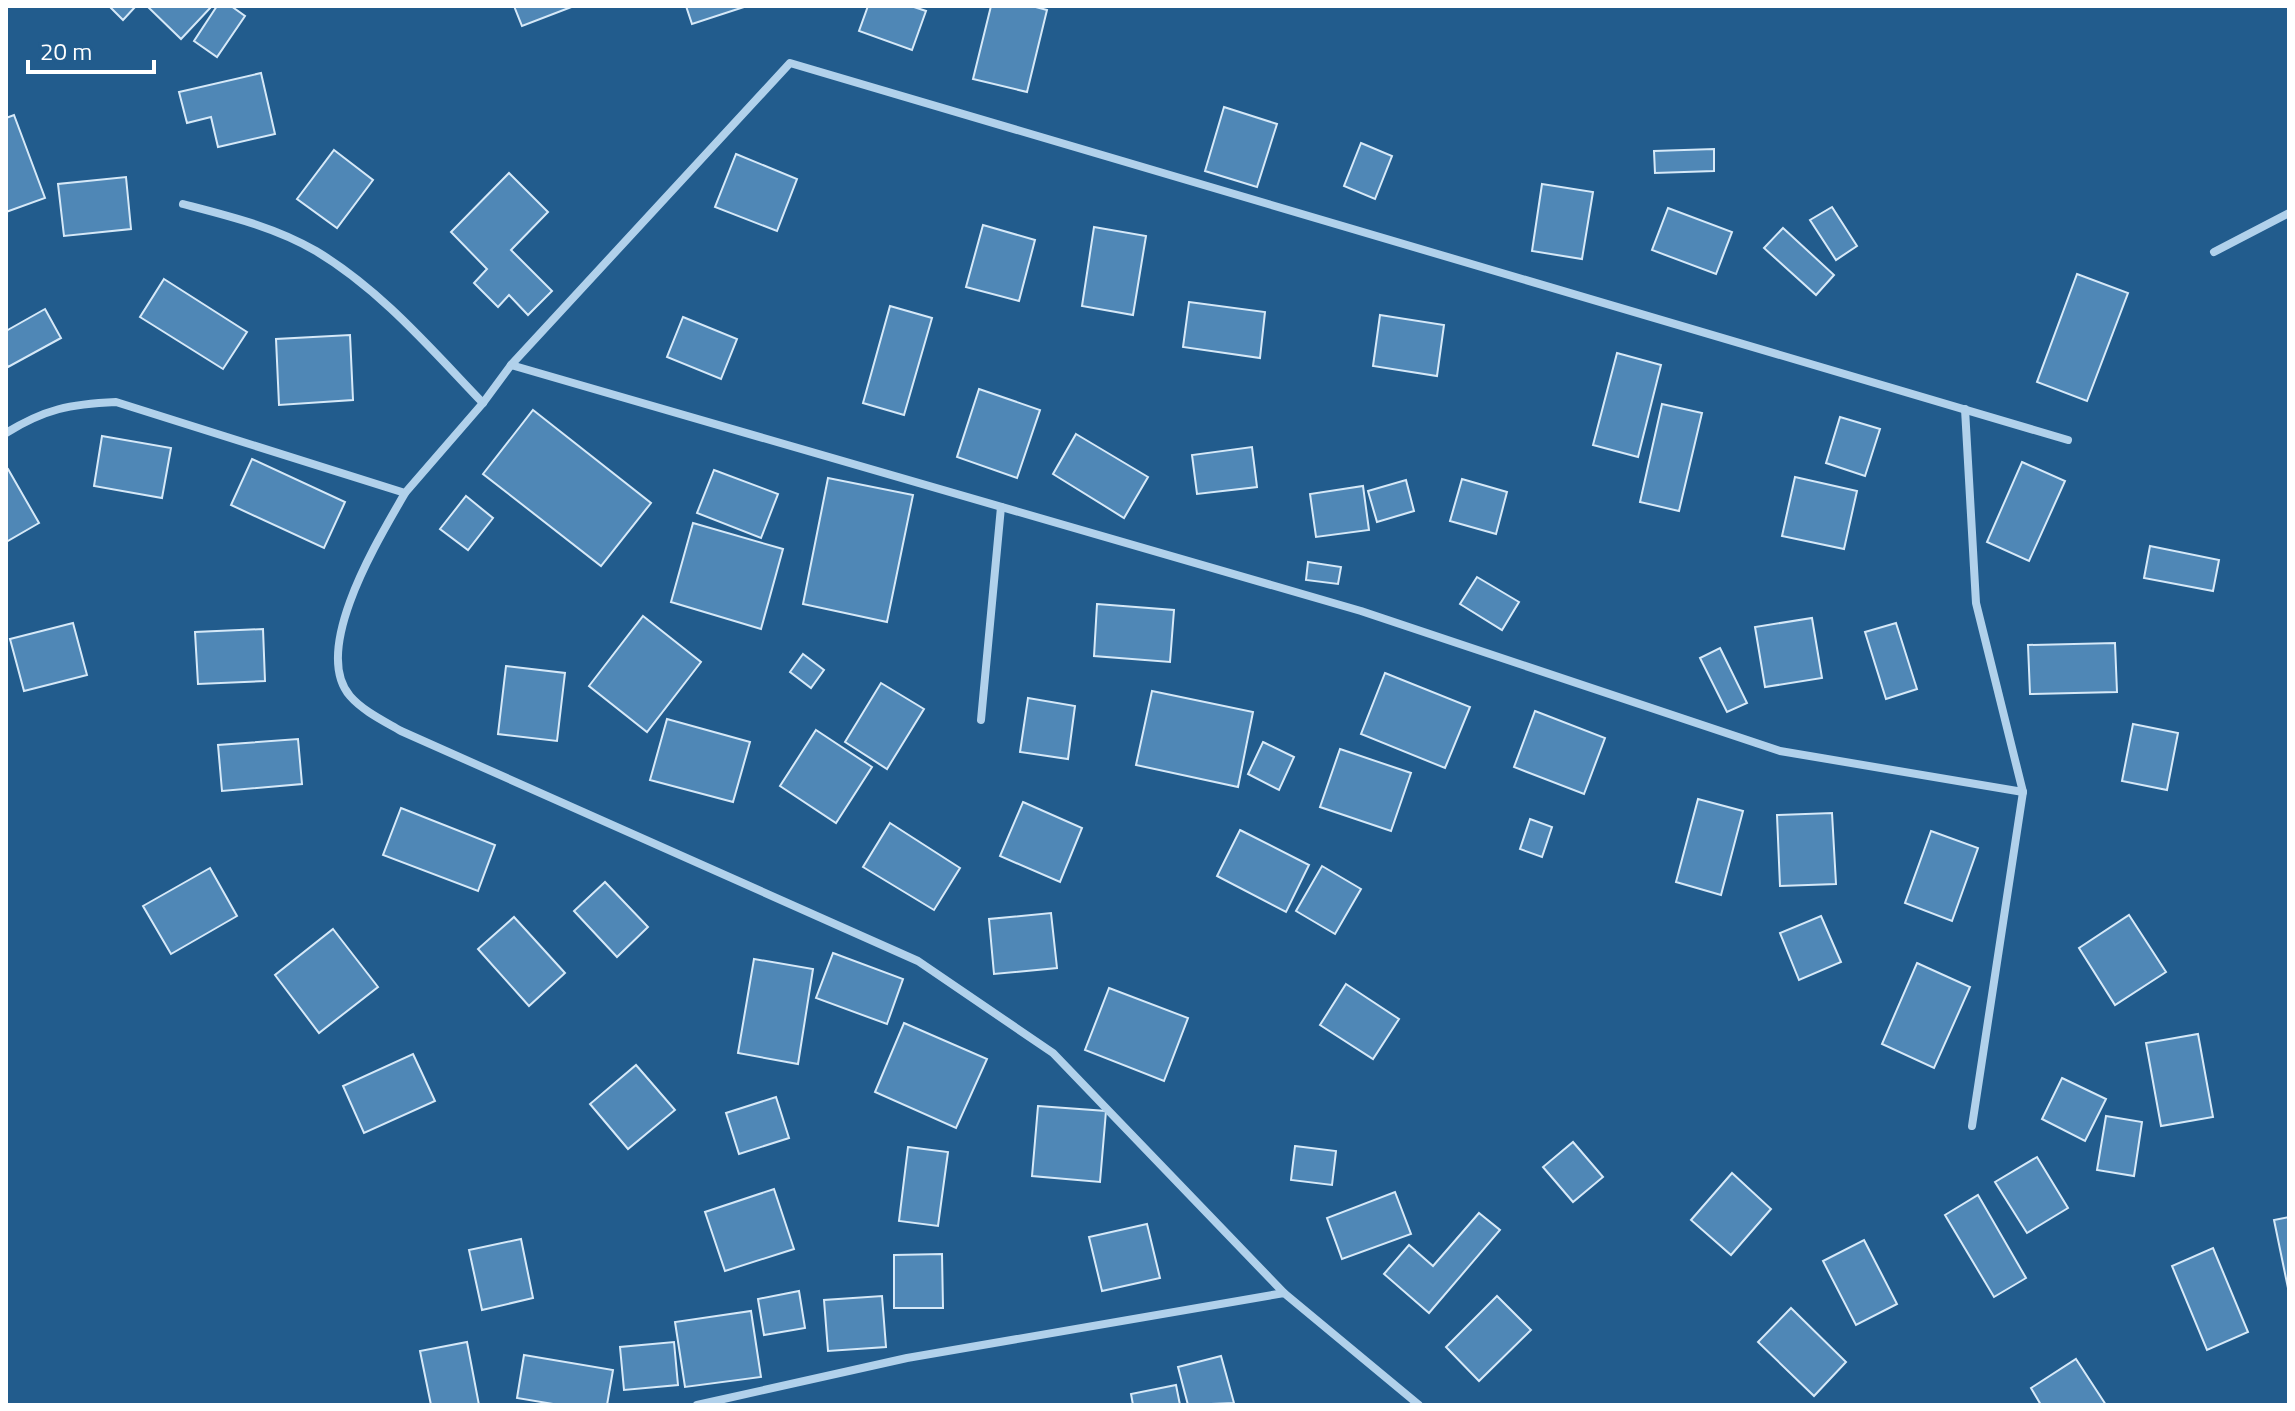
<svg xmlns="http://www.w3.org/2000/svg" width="2295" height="1411" font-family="'Titillium Web',sans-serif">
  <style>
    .building { fill: #4f87b6; stroke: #d6e9f8; stroke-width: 2 }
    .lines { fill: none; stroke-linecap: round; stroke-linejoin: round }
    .street { stroke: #b1d1eb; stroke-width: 8 }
  </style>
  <rect width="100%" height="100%" fill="#225c8d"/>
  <g class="building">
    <polygon points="109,6 136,6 123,20"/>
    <polygon points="147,6 212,6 181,39"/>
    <polygon points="217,6 231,6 245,16 217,57 194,41"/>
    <polygon points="514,6 574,6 522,26"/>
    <polygon points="686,6 747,6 692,24"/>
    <polygon points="868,6 911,6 926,11 912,50 859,31"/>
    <polygon points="991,6 1032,6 1047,10 1027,92 973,79"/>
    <polygon points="261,73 275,134 218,147 211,117 187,123 179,92"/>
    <polygon points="1224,107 1277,124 1257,187 1205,171"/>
    <polygon points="14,115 45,198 6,212 6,118"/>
    <polygon points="1361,143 1392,156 1375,199 1344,186"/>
    <polygon points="1714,149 1714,171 1655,173 1654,151"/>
    <polygon points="334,150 373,180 337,228 297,199"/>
    <polygon points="736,154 797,179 777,231 715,207"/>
    <polygon points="509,173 548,212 511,250 552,291 528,315 509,295 498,307 474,283 487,269 451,232"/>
    <polygon points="126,177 131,229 64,236 58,184"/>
    <polygon points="1542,184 1593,192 1582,259 1532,251"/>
    <polygon points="1832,207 1857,246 1836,260 1810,220"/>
    <polygon points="1668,208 1732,232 1716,274 1652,250"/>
    <polygon points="983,225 1035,240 1019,301 966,287"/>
    <polygon points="1094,227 1146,236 1133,315 1082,306"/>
    <polygon points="1783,228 1834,275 1816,295 1764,248"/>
    <polygon points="2077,274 2128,293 2087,401 2037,382"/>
    <polygon points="164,279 247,332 223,369 140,317"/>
    <polygon points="1189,302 1265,312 1260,358 1183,347"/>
    <polygon points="890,306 932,318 904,415 863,403"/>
    <polygon points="45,309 61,338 8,367 6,362 6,331"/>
    <polygon points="1380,315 1444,325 1437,376 1373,366"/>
    <polygon points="683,317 737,339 721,379 667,357"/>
    <polygon points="350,335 353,400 279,405 276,339"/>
    <polygon points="1617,353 1661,365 1638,457 1593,445"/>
    <polygon points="979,389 1040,410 1017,478 957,457"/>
    <polygon points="1662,404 1702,413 1679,511 1640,502"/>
    <polygon points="533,410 651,503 601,566 483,474"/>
    <polygon points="1840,417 1880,429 1865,476 1826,463"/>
    <polygon points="1076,434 1148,477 1124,518 1053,474"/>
    <polygon points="102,436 171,448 162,498 94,486"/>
    <polygon points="1252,447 1257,487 1197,494 1192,455"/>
    <polygon points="252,459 345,502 324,548 231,505"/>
    <polygon points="2022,462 2065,481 2029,561 1987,542"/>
    <polygon points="8,469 39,523 6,542 6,470"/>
    <polygon points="714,470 778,494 761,538 697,513"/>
    <polygon points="1795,477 1857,491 1844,549 1782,536"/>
    <polygon points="828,478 913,495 887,622 803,604"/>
    <polygon points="1462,479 1507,492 1496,534 1450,521"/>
    <polygon points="1406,480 1414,511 1377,522 1368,491"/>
    <polygon points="1363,486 1369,530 1316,537 1310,494"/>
    <polygon points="466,496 493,518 468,550 440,529"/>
    <polygon points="693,523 783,549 761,629 671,602"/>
    <polygon points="2150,546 2219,560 2213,591 2144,578"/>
    <polygon points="1308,562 1341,567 1338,584 1306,580"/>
    <polygon points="1477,577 1519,602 1502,630 1460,604"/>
    <polygon points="1097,604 1174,610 1170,662 1094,656"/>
    <polygon points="643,616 701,662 647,732 589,686"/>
    <polygon points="1812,618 1822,678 1765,687 1755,627"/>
    <polygon points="73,623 87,675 24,691 10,639"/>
    <polygon points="1896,623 1917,689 1886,699 1865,632"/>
    <polygon points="263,629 265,681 198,684 195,632"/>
    <polygon points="2115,643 2117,692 2030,694 2028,645"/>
    <polygon points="1720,648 1747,703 1727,712 1700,658"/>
    <polygon points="803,654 824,670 811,688 790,672"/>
    <polygon points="506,666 565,673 557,741 498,734"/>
    <polygon points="1385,673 1470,707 1445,768 1361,734"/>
    <polygon points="881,683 924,709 887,769 845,742"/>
    <polygon points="1152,691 1253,712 1238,787 1136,765"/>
    <polygon points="1028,698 1075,706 1068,759 1020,752"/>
    <polygon points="1535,711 1605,738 1584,794 1514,767"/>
    <polygon points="667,719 750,742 733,802 650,780"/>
    <polygon points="2133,724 2178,733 2167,790 2122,781"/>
    <polygon points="816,730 872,767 836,823 780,786"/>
    <polygon points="298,739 302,784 222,791 218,745"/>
    <polygon points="1263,742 1294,757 1279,790 1248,774"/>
    <polygon points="1340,749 1411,773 1391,831 1320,807"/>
    <polygon points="1698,799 1743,811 1721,895 1676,882"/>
    <polygon points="1023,802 1082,828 1060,882 1000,856"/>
    <polygon points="401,808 495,845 478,891 383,855"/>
    <polygon points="1832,813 1836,884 1780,886 1777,815"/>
    <polygon points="1530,819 1552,827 1542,857 1520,849"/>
    <polygon points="890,823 960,868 934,910 863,867"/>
    <polygon points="1240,830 1309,865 1286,912 1217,876"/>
    <polygon points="1931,831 1978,848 1952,921 1905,903"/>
    <polygon points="1322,866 1361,889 1335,934 1296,911"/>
    <polygon points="210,868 237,916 171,954 143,906"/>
    <polygon points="605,882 648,927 617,957 574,911"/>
    <polygon points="1051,913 1057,968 994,974 989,919"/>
    <polygon points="2129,915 2166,972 2115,1005 2079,948"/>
    <polygon points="1821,916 1841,962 1799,980 1780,933"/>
    <polygon points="514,917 565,973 529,1006 478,949"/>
    <polygon points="333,929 378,987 319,1033 275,975"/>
    <polygon points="833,953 903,979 887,1024 816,998"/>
    <polygon points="754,959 813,969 798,1064 738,1053"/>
    <polygon points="1917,963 1970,987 1934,1068 1882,1044"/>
    <polygon points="1346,984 1399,1019 1373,1059 1320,1025"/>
    <polygon points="1109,988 1188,1018 1164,1081 1085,1050"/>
    <polygon points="904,1023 987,1059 956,1128 875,1092"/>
    <polygon points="2198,1034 2213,1117 2161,1126 2146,1043"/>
    <polygon points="413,1054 435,1101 364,1133 343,1086"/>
    <polygon points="636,1065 675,1110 628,1149 590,1104"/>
    <polygon points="2062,1078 2106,1099 2085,1141 2042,1119"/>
    <polygon points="776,1097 789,1138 739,1154 726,1113"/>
    <polygon points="1038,1106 1106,1111 1100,1182 1032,1176"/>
    <polygon points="2106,1116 2142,1122 2134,1176 2097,1170"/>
    <polygon points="1573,1142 1603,1177 1573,1202 1543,1167"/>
    <polygon points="1295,1146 1336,1151 1332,1185 1291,1180"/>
    <polygon points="908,1147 948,1152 938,1226 899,1221"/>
    <polygon points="2037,1157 2068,1208 2027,1233 1995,1182"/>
    <polygon points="1732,1173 1771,1209 1731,1255 1691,1220"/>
    <polygon points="774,1189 794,1249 725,1271 705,1212"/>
    <polygon points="1395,1192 1411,1234 1342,1259 1327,1218"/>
    <polygon points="1978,1195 2026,1278 1994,1297 1945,1215"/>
    <polygon points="1479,1213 1500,1230 1429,1313 1384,1274 1409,1245 1433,1266"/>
    <polygon points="2289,1217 2289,1293 2274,1220"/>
    <polygon points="1147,1224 1160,1278 1102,1291 1089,1237"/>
    <polygon points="521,1239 533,1298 482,1310 469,1250"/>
    <polygon points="1864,1240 1897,1304 1856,1325 1823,1261"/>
    <polygon points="2213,1248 2248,1332 2207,1350 2172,1266"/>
    <polygon points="942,1254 943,1308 894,1308 894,1255"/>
    <polygon points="799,1291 805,1328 764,1335 758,1299"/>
    <polygon points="882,1296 886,1347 828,1351 824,1300"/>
    <polygon points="1497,1296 1531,1330 1479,1381 1446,1347"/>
    <polygon points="1791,1308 1846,1362 1814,1396 1758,1342"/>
    <polygon points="751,1311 761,1377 685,1387 675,1322"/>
    <polygon points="467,1342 479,1405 431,1405 420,1351"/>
    <polygon points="674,1342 678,1385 624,1390 620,1347"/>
    <polygon points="524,1355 613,1370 607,1405 559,1405 517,1398"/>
    <polygon points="1221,1356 1234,1403 1188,1405 1178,1367"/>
    <polygon points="2076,1359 2106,1405 2041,1405 2031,1388"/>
    <polygon points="1176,1385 1180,1405 1133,1405 1131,1394"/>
  </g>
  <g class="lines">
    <g class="street">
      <path d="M183,204C229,216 275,227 316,251C381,290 431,349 483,403"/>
      <polyline points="2214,252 2289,213"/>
      <polyline points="511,365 790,63 2068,440"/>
      <polyline points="1965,409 1976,603 2023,792 1972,1126"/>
      <path d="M6,433C45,409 70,404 116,402L405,493L483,403L511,365L1361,611L1780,751L2023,792"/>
      <path d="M405,493C380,537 310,649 350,696C363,711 384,721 401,731L918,961L1053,1053L1284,1293"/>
      <polyline points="981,720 1001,507"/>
      <polyline points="697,1405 907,1358 1284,1293 1419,1405"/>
    </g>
  </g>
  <rect width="2295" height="1411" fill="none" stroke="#ffffff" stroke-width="16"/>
  <path d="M28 60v12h126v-12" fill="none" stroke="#ffffff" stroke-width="4"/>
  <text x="40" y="60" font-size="24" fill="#ffffff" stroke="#225c8d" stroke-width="6" paint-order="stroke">20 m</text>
</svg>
